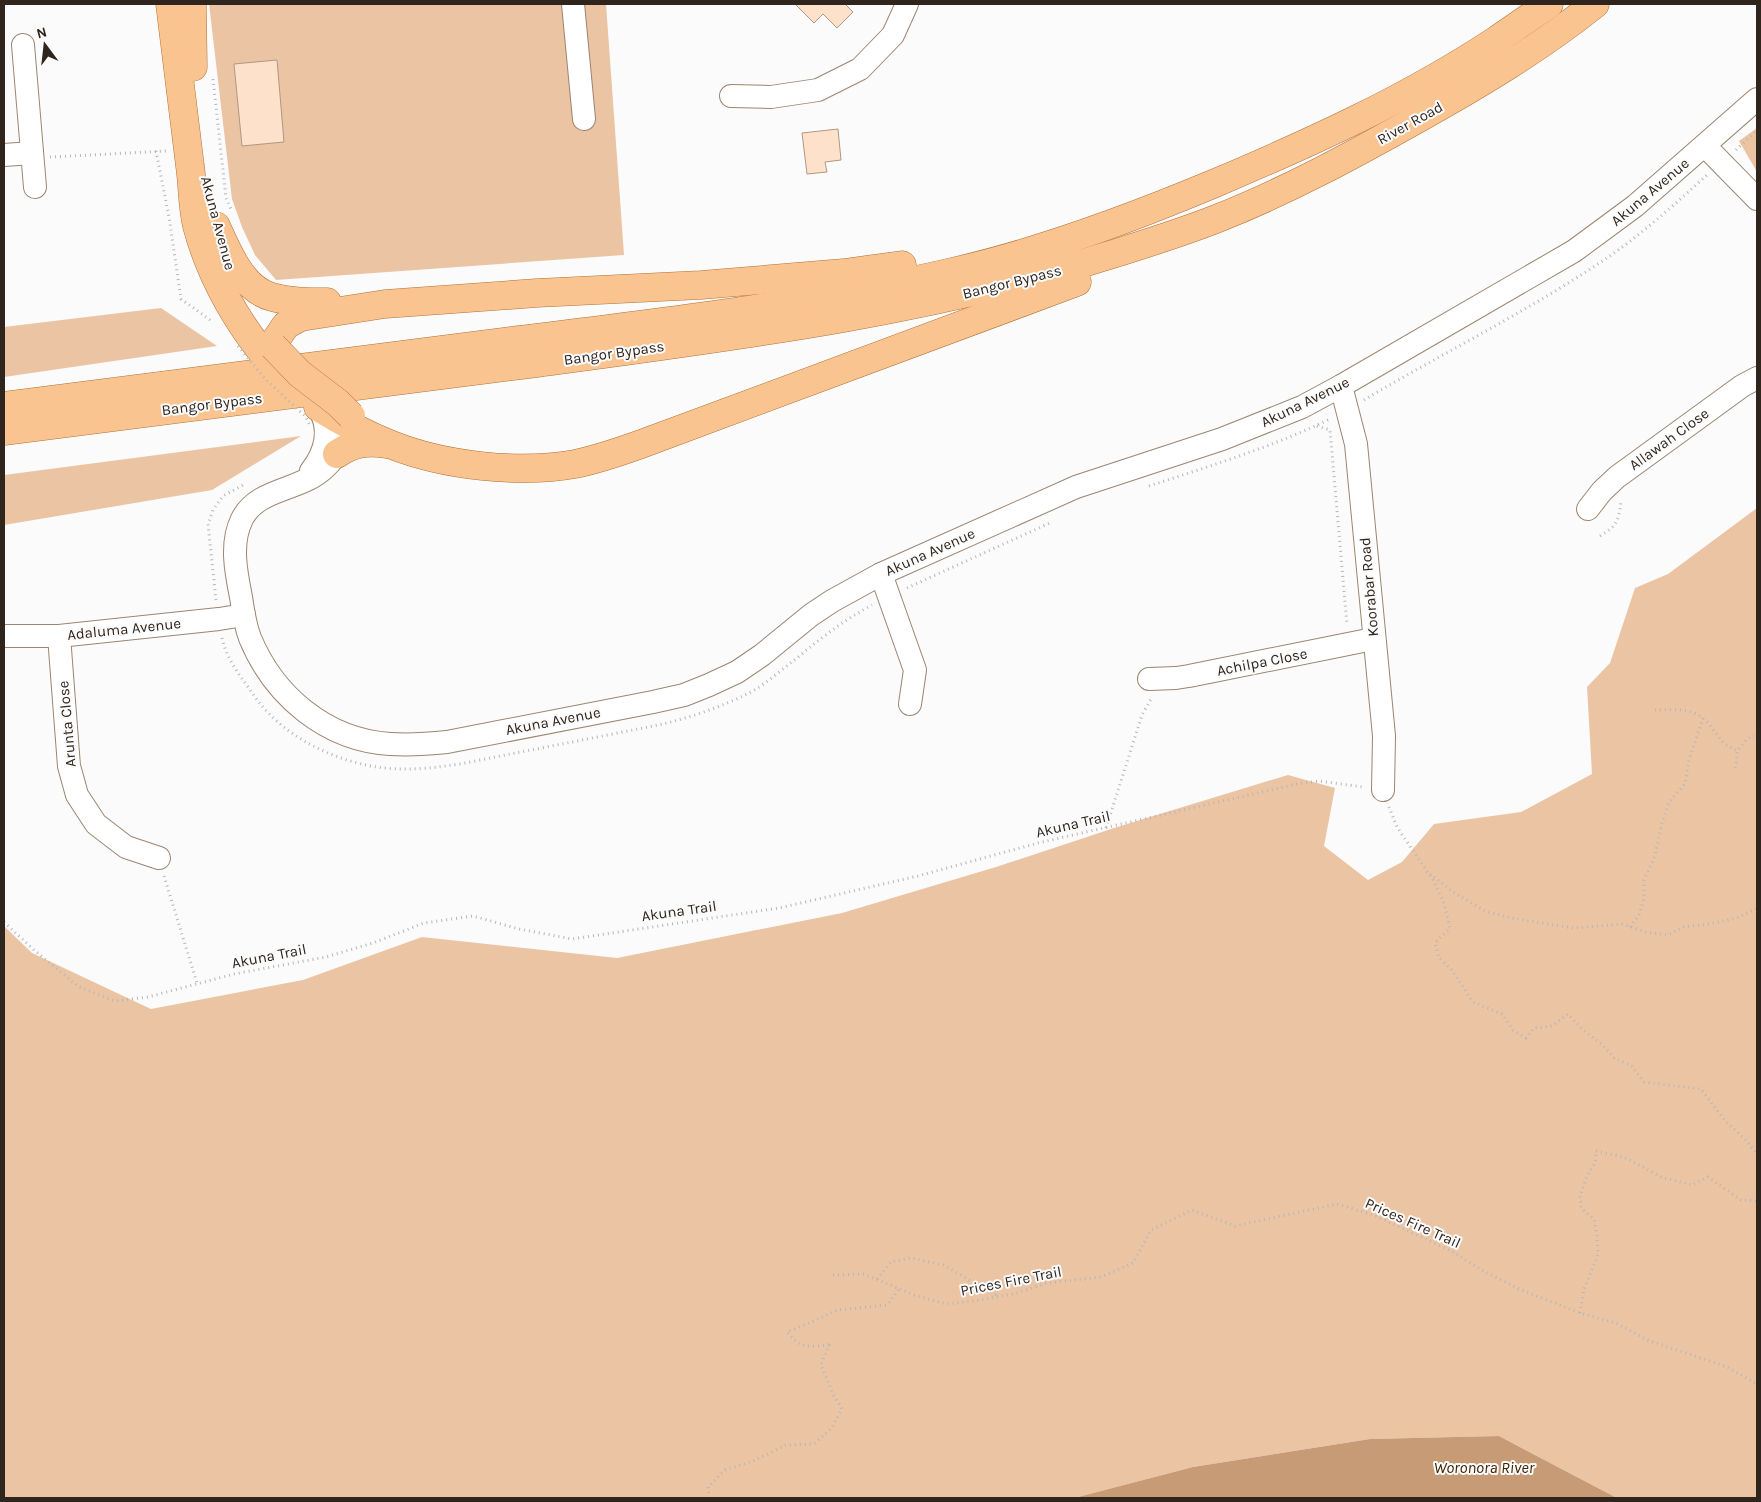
<svg xmlns="http://www.w3.org/2000/svg" width="1761" height="1502" font-family="Karla,sans-serif">
  <style>
    .green { fill: #ebc4a4 }
    .water { fill: #c79b76 }
    .building { fill: #fde1ca; stroke: #b09782 }
    .lines { fill: none; stroke-linecap: round; stroke-linejoin: round }
    .minor-casing { stroke: #9d8570; stroke-width: 24 }
    .major-casing { stroke: #b07238; stroke-width: 29 }
    .path { stroke: #b9b6b3; stroke-width: 3; stroke-dasharray: 1 4; stroke-linecap: butt }
    .minor { stroke: #fff; stroke-width: 22 }
    .major { stroke: #fac490; stroke-width: 28 }
    .major-bridge-casing { stroke: #b07238; stroke-width: 29; stroke-linecap: butt }
    .path-bridge { stroke: #b9b6b3; stroke-width: 3; stroke-dasharray: 1 4; stroke-linecap: butt }
    .major-bridge { stroke: #fac490; stroke-width: 28 }
    .labels { text-anchor: middle; dominant-baseline: central; stroke-width: 4; stroke-linejoin: round; paint-order: stroke }
    .street-label { font-size: 15px; fill: #2f251d; stroke: #fbfbfb }
    .water-label { font-size: 16px; font-style: italic; fill: #3f2203; stroke: #fbfbfb }
  </style>
  <rect width="100%" height="100%" fill="#fbfbfb"/>
  <g class="green">
    <polygon points="209,4 606,4 624,255 276,280 255,255 242,227 232,199"/>
    <polygon points="1757,128 1757,172 1739,141"/>
    <polygon points="161,308 217,346 4,377 4,327"/>
    <polygon points="301,436 212,490 4,525 4,475"/>
    <polygon points="1757,508 1757,1498 1617,1498 1499,1436 1370,1439 1193,1467 1074,1498 4,1498 4,926 32,953 151,1009 303,980 422,937 617,958 842,913 996,867 1114,828 1288,775 1335,788 1324,846 1368,880 1402,862 1434,824 1521,812 1592,774 1587,687 1610,663 1635,588 1668,574"/>
  </g>
  <polygon class="water" points="1499,1436 1617,1498 1074,1498 1193,1467 1370,1439"/>
  <g class="building">
    <polygon points="795,4 845,4 853,12 837,28 823,14 814,23"/>
    <polygon points="277,60 284,142 242,146 234,64"/>
    <polygon points="838,129 841,160 825,162 827,172 807,174 802,133"/>
  </g>
  <g class="lines">
    <defs>
      <g id="minor">
        <polyline points="573,4 584,119"/>
        <polyline points="23,45 35,187"/>
        <polyline points="731,96 771,97 818,90 860,69 893,35 907,4"/>
        <polyline points="1705,146 1757,199"/>
        <polyline points="4,155 32,153"/>
        <polyline points="1341,386 1356,444 1384,736 1383,790"/>
        <path d="M346,439C339,450 332,463 321,471C297,491 257,489 242,519C230,543 236,572 241,597C243,611 245,625 250,638C274,696 326,740 390,744C409,745 428,744 447,742L653,702L684,695L709,685L737,672L762,655L811,615L832,601L881,574L1076,487L1222,439L1302,407L1341,386L1574,251L1635,206L1757,99"/>
        <path d="M311,471C326,452 332,428 318,407"/>
        <polyline points="1588,509 1602,491 1617,477 1742,386 1757,378"/>
        <polyline points="881,574 915,670 910,704"/>
        <polyline points="4,636 59,636 219,619 244,615"/>
        <polyline points="59,636 69,766 77,795 96,824 126,847 159,858"/>
        <polyline points="1149,679 1176,678 1189,676 1373,639"/>
      </g>
      <g id="major">
        <path d="M170,4C177,58 183,112 190,166C193,186 192,206 197,226C211,279 241,330 278,371"/>
        <polyline points="192,4 193,67"/>
        <path d="M216,226C228,252 242,289 272,297C290,302 309,302 327,302"/>
        <polyline points="278,369 273,355 275,341 286,325 301,317 385,304 537,293 701,285 844,273 902,265"/>
        <path d="M4,406C176,384 347,362 519,340C664,322 810,305 952,272C1041,252 1129,219 1213,184C1310,143 1407,99 1495,41C1513,29 1531,16 1549,4"/>
        <path d="M318,407C342,422 367,435 392,445C445,466 520,474 575,464C599,459 622,451 644,443L1077,282"/>
        <path d="M4,431C181,408 359,386 537,363C731,337 925,313 1113,254C1148,243 1183,232 1216,219C1287,191 1353,155 1419,118C1480,84 1540,48 1595,4"/>
        <path d="M337,454C353,443 367,441 386,444"/>
      </g>
    </defs>
    <use href="#minor" class="minor-casing"/>
    <use href="#major" class="major-casing"/>
    <g class="path">
      <polyline points="213,79 226,198 231,209"/>
      <polyline points="1736,150 1757,130"/>
      <polyline points="156,151 169,217 181,299 213,322"/>
      <polyline points="50,157 167,151"/>
      <path d="M1364,400C1443,353 1528,311 1604,260C1641,235 1674,205 1707,175"/>
      <polyline points="1317,426 1330,430 1347,625"/>
      <path d="M1149,486C1210,466 1272,447 1330,419"/>
      <path d="M1600,536C1617,526 1619,520 1621,501"/>
      <polyline points="907,588 1052,522"/>
      <polyline points="216,600 208,524 213,510 223,496 243,485"/>
      <path d="M222,638C227,661 242,678 255,697C287,742 351,770 406,769C447,769 487,758 526,751C572,742 618,733 663,724C691,717 721,707 747,694C765,685 781,670 797,658C821,638 844,620 872,605"/>
      <path d="M1655,710C1667,710 1682,708 1694,713C1708,718 1714,733 1724,743C1728,746 1733,748 1737,751"/>
      <polyline points="1735,768 1737,760 1737,751 1747,739 1754,736"/>
      <polyline points="1389,807 1397,827 1433,880 1444,903 1450,928 1435,943 1439,958 1451,969 1473,1002 1502,1014 1513,1030 1526,1038 1534,1028 1552,1026 1568,1014 1584,1031 1603,1045 1615,1059 1631,1065 1644,1082 1701,1089 1726,1122 1746,1140 1757,1154"/>
      <polyline points="1106,828 1142,715 1151,699"/>
      <polyline points="1430,874 1453,892 1485,911 1511,918 1573,928 1623,924 1645,932 1668,935 1683,927 1710,924 1736,918 1757,909"/>
      <polyline points="164,876 197,983"/>
      <polyline points="4,922 34,950 79,987 115,1001 148,997 234,974 326,957 373,943 424,923 473,916 519,929 572,939 779,908 918,876 1038,843 1297,784 1319,781 1363,787"/>
      <polyline points="1630,927 1639,915 1644,899 1644,880 1655,856 1662,823 1669,802 1685,784 1689,760 1703,718"/>
      <polyline points="833,1275 864,1274 914,1295 946,1304 974,1301 1017,1293 1047,1283 1101,1277 1133,1263 1151,1230 1192,1210 1235,1226 1337,1204 1376,1216 1419,1236 1453,1252 1480,1269 1517,1288 1580,1313 1616,1323 1647,1340 1727,1367 1757,1384"/>
      <polyline points="877,1279 891,1262 911,1258 943,1265 998,1296"/>
      <polyline points="1580,1313 1584,1289 1598,1255 1597,1236 1594,1219 1581,1208 1580,1196 1587,1176 1595,1163 1596,1151 1624,1157 1661,1177 1692,1185 1708,1177 1741,1200 1757,1201"/>
      <path d="M709,1498L708,1487L725,1470L753,1461L786,1445L814,1444L831,1429L842,1409L833,1394L821,1365L829,1345C808,1347 800,1349 787,1332L814,1321L837,1310L887,1305L899,1289"/>
    </g>
    <use href="#minor" class="minor"/>
    <use href="#major" class="major"/>
    <defs>
      <polyline id="major-bridge" points="273,346 300,374 338,403 351,416"/>
    </defs>
    <use href="#major-bridge" class="major-bridge-casing"/>
    <polyline class="path-bridge" points="238,346 266,380 305,416 310,425"/>
    <use href="#major-bridge" class="major-bridge"/>
  </g>
  <g class="labels">
    <g class="street-label">
      <text transform="translate(1410 123) rotate(-29)">River Road</text>
      <text transform="translate(1650 192) rotate(-40)">Akuna Avenue</text>
      <text transform="translate(218 223) rotate(75)">Akuna Avenue</text>
      <text transform="translate(1012 282) rotate(-14)">Bangor Bypass</text>
      <text transform="translate(614 353) rotate(-8)">Bangor Bypass</text>
      <text transform="translate(1305 402) rotate(-26)">Akuna Avenue</text>
      <text transform="translate(212 404) rotate(-7)">Bangor Bypass</text>
      <text transform="translate(1669 439) rotate(-36)">Allawah Close</text>
      <text transform="translate(930 552) rotate(-24)">Akuna Avenue</text>
      <text transform="translate(1369 587) rotate(-95)">Koorabar Road</text>
      <text transform="translate(124 629) rotate(-6)">Adaluma Avenue</text>
      <text transform="translate(1262 662) rotate(-11)">Achilpa Close</text>
      <text transform="translate(553 721) rotate(-11)">Akuna Avenue</text>
      <text transform="translate(67 724) rotate(-95)">Arunta Close</text>
      <text transform="translate(1073 824) rotate(-13)">Akuna Trail</text>
      <text transform="translate(679 911) rotate(-8)">Akuna Trail</text>
      <text transform="translate(269 956) rotate(-11)">Akuna Trail</text>
      <text transform="translate(1413 1223) rotate(24)">Prices Fire Trail</text>
      <text transform="translate(1011 1281) rotate(-11)">Prices Fire Trail</text>
    </g>
    <g class="water-label">
      <text x="1484" y="1467">Woronora River</text>
    </g>
  </g>
  <rect width="1761" height="1502" fill="none" stroke="#2f251d" stroke-width="10"/>
  <g transform="translate(45 45) rotate(345)" stroke="#fbfbfb" stroke-width="4" paint-order="stroke">
  <path d="M0-4L9 19L0 12L-9 19Z" fill="#2f251d"/>
  <text y="-8" font-size="14" font-weight="bold" text-anchor="middle" fill="#2f251d">N</text>
  </g>
</svg>
